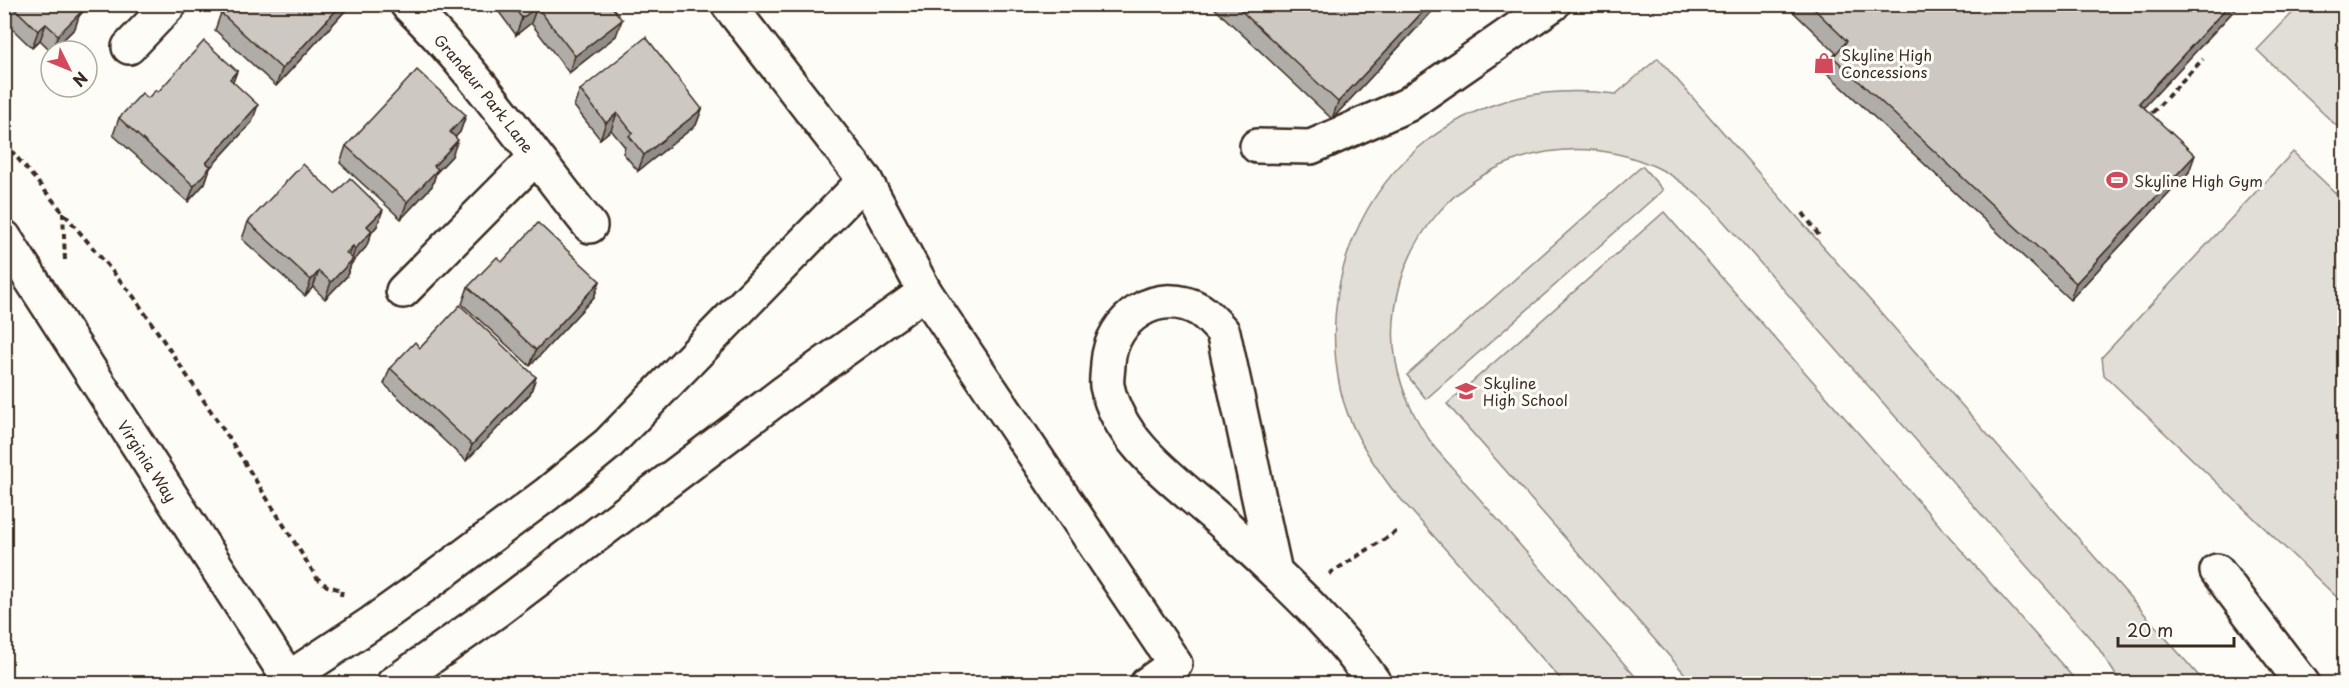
<svg xmlns="http://www.w3.org/2000/svg" width="2349" height="688" font-family="'Playpen Sans',sans-serif">
  <style>
    .green { fill: #e1ded7; stroke: #8e847a; stroke-width: 1.5 }
    .lines { fill: none; stroke-linecap: round; stroke-linejoin: round }
    .minor-casing { stroke: #3b2a1e; stroke-width: 38 }
    .path { stroke: #3b2a1e; stroke-width: 4; stroke-dasharray: 6 4.5; stroke-linecap: butt }
    .minor { stroke: #fdfcf7; stroke-width: 33 }
    .wall { fill: #b0aca7; stroke: #3b2a1e; stroke-width: 1.5 }
    .shaded-wall { fill: #908c88; stroke: #3b2a1e; stroke-width: 1.5 }
    .building { fill: #cdc8c2; stroke: #3b2a1e; stroke-width: 1.5 }
    .labels { text-anchor: middle; dominant-baseline: central; stroke-width: 6; stroke-linejoin: round; paint-order: stroke }
    .poi-label { font-size: 15px; fill: #3b2a1e; stroke: #fdfcf7; text-anchor: start }
    .street-label { font-size: 15px; fill: #3b2a1e; stroke: #fdfcf7 }
  </style>
  <rect width="100%" height="100%" fill="#fdfcf7"/>
  <filter id="ink" filterUnits="userSpaceOnUse"><feTurbulence type="fractalNoise" baseFrequency=".0167" numOctaves="2"/><feDisplacementMap in="SourceGraphic" scale="12" xChannelSelector="R" yChannelSelector="G"/><feConvolveMatrix kernelMatrix="1 2 1 2 8 2 1 2 1" color-interpolation-filters="sRGB"/></filter>
  <g filter="url(#ink)">
    <g class="green">
      <polygon points="2300,5 2344,5 2344,133 2257,50"/>
      <path d="M1658,58L2205,683H2121L2097,646L1711,207C1694,192 1677,177 1656,167C1553,119 1433,173 1401,281C1394,307 1391,336 1396,362C1402,395 1416,421 1435,448L1641,683H1564L1392,489C1369,458 1348,426 1340,388C1314,262 1382,136 1508,100C1544,90 1580,90 1616,94Z"/>
      <polygon points="2293,152 2344,201 2344,604 2104,375 2102,357"/>
      <polygon points="1642,166 1663,190 1426,399 1407,375"/>
      <polygon points="1664,212 2078,683 1693,683 1447,404"/>
    </g>
    <g class="lines">
      <defs>
        <g id="minor">
          <path id="s1" d="M407,4C476,71 530,152 590,226"/>
          <polyline points="728,4 865,180 925,292 1175,664 1147,684"/>
          <polyline points="129,47 170,4"/>
          <polyline points="1257,146 1311,147 1407,105 1553,4"/>
          <path id="s2" d="M4,237L292,684"/>
          <polyline points="403,291 535,158"/>
          <polyline points="2217,571 2303,684"/>
          <path d="M1275,572L1223,332C1216,324 1209,316 1200,310C1158,286 1111,318 1108,363C1108,370 1106,379 1107,386C1120,447 1182,485 1225,525C1278,575 1334,624 1375,684"/>
          <polyline points="289,678 372,623 432,580 547,494 608,444 865,180"/>
          <polyline points="393,684 496,611 785,392 925,292"/>
        </g>
      </defs>
      <use href="#minor" class="minor-casing"/>
      <g class="path">
        <polyline points="2152,113 2203,59"/>
        <polyline points="4,142 134,297 229,438 317,578 327,586 342,590 341,596"/>
        <polyline points="63,212 65,261"/>
        <polyline points="1803,213 1820,237"/>
        <polyline points="1329,574 1399,530"/>
      </g>
      <use href="#minor" class="minor"/>
    </g>
    <g class="wall">
      <polygon points="4,4 90,4 79,16 75,28 52,51 51,51 40,40 32,48 4,21"/>
      <polygon points="229,4 347,4 345,11 276,86 215,30 221,13"/>
      <polygon points="493,4 610,4 616,36 569,73 531,23 516,35"/>
      <polygon points="1210,4 1439,4 1332,119"/>
      <polygon points="1785,4 2240,4 2144,107 2189,172 2070,300 1827,73 1833,57 1836,53"/>
      <polygon points="237,71 233,82 252,122 210,168 205,183 188,202 113,135 119,118 158,92"/>
      <polygon points="580,90 702,109 696,125 638,171 623,153 625,147 611,130 600,139 574,106"/>
      <polygon points="466,115 460,132 455,137 452,156 436,173 432,186 401,219 340,163 346,146"/>
      <polygon points="335,194 377,226 372,232 366,247 351,264 347,276 325,299 313,287 305,296 242,239 248,222"/>
      <polygon points="502,262 600,281 594,297 530,366 462,304 468,287"/>
      <polygon points="420,348 536,377 530,394 466,461 384,384 390,368"/>
    </g>
    <g class="shaded-wall">
      <polygon points="82,4 90,4 79,16 75,28 52,51 58,35 78,14"/>
      <polygon points="342,4 347,4 345,11 276,86 282,69"/>
      <polygon points="1430,4 1439,4 1332,119 1338,102"/>
      <polygon points="2230,4 2240,4 2133,119 2139,103"/>
      <polygon points="537,7 531,23 516,35 522,18"/>
      <polygon points="622,20 616,36 569,73 575,56"/>
      <polygon points="46,24 40,40 32,48 38,31"/>
      <polygon points="237,71 231,87 230,79"/>
      <polygon points="258,105 252,122 210,168 205,183 188,202 194,186 206,163"/>
      <polygon points="702,109 696,125 638,171 644,155"/>
      <polygon points="617,113 611,130 600,139 606,123"/>
      <polygon points="466,115 460,132 444,149 450,132"/>
      <polygon points="458,140 452,156 436,173 432,186 401,219 407,202 434,166"/>
      <polygon points="2195,155 2189,172 2070,300 2076,283"/>
      <polygon points="383,210 377,226 372,232 366,247 351,264 347,276 325,299 331,282 351,261 355,249 367,226"/>
      <polygon points="353,246 347,263 346,253"/>
      <polygon points="319,271 313,287 305,296 311,280"/>
      <polygon points="600,281 594,297 530,366 536,350"/>
      <polygon points="536,377 530,394 466,461 472,445"/>
    </g>
    <g class="building">
      <polygon points="10,4 76,4 74,6 81,12 58,35 46,24 38,31"/>
      <polygon points="229,4 342,4 282,69 221,13"/>
      <polygon points="511,4 610,4 622,20 575,56 537,7 522,18"/>
      <polygon points="1234,4 1430,4 1338,102"/>
      <polygon points="1809,4 2230,4 2139,103 2195,155 2076,283 1833,57 1847,41"/>
      <polygon points="646,37 702,109 644,155 629,136 633,133 617,113 606,123 580,90"/>
      <polygon points="204,41 237,71 230,79 258,105 206,163 211,166 194,186 119,118 142,93 148,98 156,90 158,92"/>
      <polygon points="417,70 466,115 450,132 458,140 434,166 438,169 407,202 346,146"/>
      <polygon points="303,164 335,194 350,178 383,210 367,226 372,231 355,249 353,246 346,253 353,259 331,282 319,271 311,280 248,222"/>
      <polygon points="538,223 600,281 536,350 468,287 497,257 502,262"/>
      <polygon points="460,305 536,377 472,445 390,368 415,342 420,348"/>
    </g>
  </g>
  <defs>
    <symbol id="shop-bare" viewBox="-9 -9 18 18"><path d="M-5-2.5h2.3a2.7 3.5 0 0 1 5.4 0H5L5.5 6h-11ZM-1.5-2.5h3a1.5 2.3 0 0 0-3 0Z" fill="#d1495b" stroke="#fdfcf7" stroke-width="2.5" paint-order="stroke"/></symbol>
    <symbol id="stadium-bare" viewBox="-9 -9 18 18"><path d="M0-5a6.5 5 0 1 0 0 10a6.5 5 0 1 0 0-10ZM-3.5-1.8h7v3.6h-7Z" fill="#d1495b" stroke="#fdfcf7" stroke-width="2.5" paint-order="stroke"/></symbol>
    <symbol id="school-bare" viewBox="-9 -9 18 18"><path d="M0-5L7-2L0 1L-7-2ZM-4 1L0 2.5L4 1V4Q0 6-4 4Z" fill="#d1495b" stroke="#fdfcf7" stroke-width="2.5" paint-order="stroke"/></symbol>
  </defs>
  <g fill-rule="evenodd">
    <use href="#shop-bare" x="1809" y="48" width="30" height="30"/>
    <use href="#stadium-bare" x="2102" y="165" width="30" height="30"/>
    <use href="#school-bare" x="1451" y="376" width="30" height="30"/>
  </g>
  <g class="labels">
    <g class="poi-label">
      <text x="1841" y="54">Skyline High<tspan x="1841" dy="17">Concessions</tspan></text>
      <text x="2134" y="180">Skyline High Gym</text>
      <text x="1483" y="382">Skyline<tspan x="1483" dy="17">High School</tspan></text>
    </g>
    <g class="street-label">
      <text stroke="none"><textPath href="#s1" startOffset="118">Grandeur Park Lane</textPath></text>
      <text stroke="none"><textPath href="#s2" startOffset="266">Virginia Way</textPath></text>
    </g>
  </g>
  <rect width="2349" height="688" fill="none" stroke="#fdfcf7" stroke-width="24"/>
  <rect x="12" y="12" width="2325" height="664" fill="none" stroke="#3b2a1e" stroke-width="2" filter="url(#ink)"/>
  <g transform="translate(69 69) rotate(133)"><circle r="28" fill="#fdfcf7" stroke="#afa8a0" stroke-width="1.5"/>
  <path d="M0-4.5L10 22L0 15L-10 22Z" fill="#d1495b"/>
  <text y="-9" font-size="16" font-weight="bold" text-anchor="middle" fill="#3b2a1e">N</text>
  </g>
  <path d="M2118 637v9h116v-9" fill="none" stroke="#3b2a1e" stroke-width="3"/>
  <text x="2127" y="637" font-size="18" fill="#3b2a1e" stroke="#fdfcf7" stroke-width="4.5" paint-order="stroke">20 m</text>
</svg>
